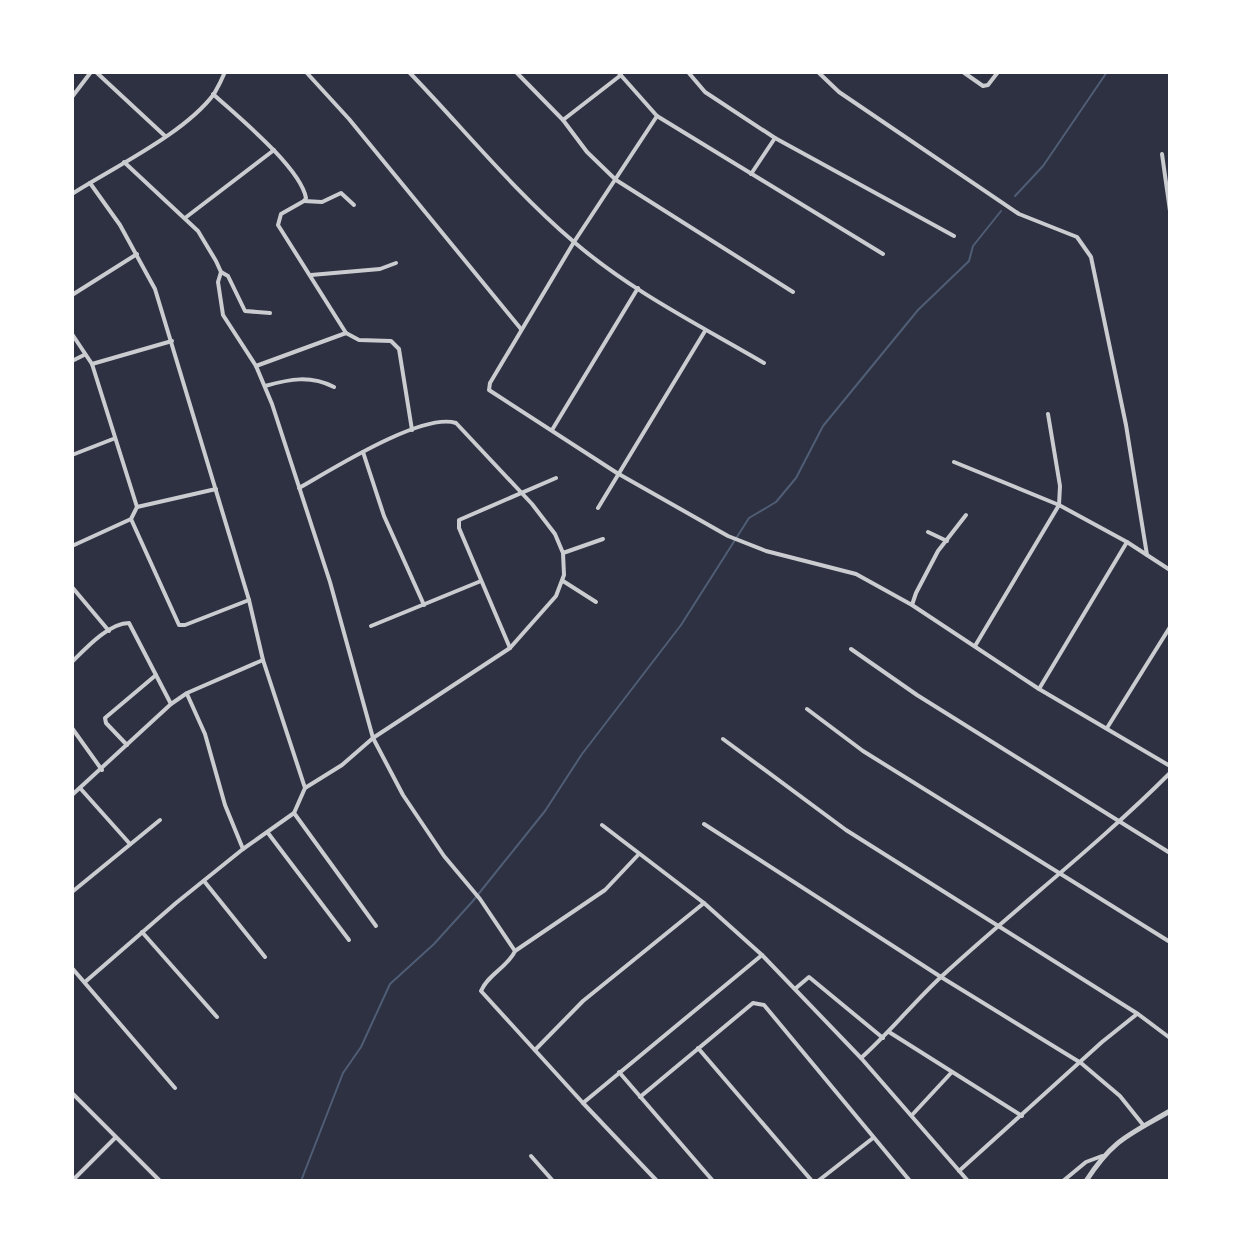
<svg xmlns="http://www.w3.org/2000/svg" width="1242" height="1253" font-family="Poppins,sans-serif">
  <style>
    .lines { fill: none; stroke-linecap: round; stroke-linejoin: round }
    .stream { stroke: #4f5d75; stroke-width: 2 }
    .minor { stroke: #caccd0; stroke-width: 4 }
    .tertiary { stroke: #caccd0; stroke-width: 5 }
  </style>
  <rect width="100%" height="100%" fill="#2d3142"/>
  <g class="lines">
    <g class="stream">
      <polyline points="1015,196 1043,166 1107,72"/>
      <polyline points="301,1181 343,1073 361,1047 390,984 434,944 472,902 545,811 582,754 681,625 749,518 776,502 796,478 823,426 918,310 969,261 973,246 1001,211"/>
    </g>
    <g class="minor">
      <polyline points="96,72 165,136"/>
      <polyline points="306,72 349,119 521,329"/>
      <path d="M409,72C463,128 514,191 574,242C631,291 699,325 764,363"/>
      <polyline points="516,72 563,120 587,152 616,180 793,292"/>
      <polyline points="618,72 657,116 883,254"/>
      <polyline points="688,72 705,92 775,138 954,236"/>
      <polyline points="818,72 839,92 1019,214 1077,237 1091,257 1126,425 1147,555"/>
      <polyline points="963,72 983,86 988,85 998,72"/>
      <path d="M213,94C237,116 300,167 306,198L304,201L281,214L278,225L346,333"/>
      <polyline points="72,97 91,72"/>
      <polyline points="657,116 574,242 490,383 489,390 617,473 728,536 766,551 856,574 912,605 1039,689 1170,766"/>
      <polyline points="563,120 621,75"/>
      <polyline points="1162,154 1170,211"/>
      <path d="M124,162L198,231L216,261L221,272L218,282L223,315L256,366L272,404L330,582L373,738L403,795L444,856L480,899L515,951C508,967 488,974 481,991L583,1103"/>
      <polyline points="751,174 775,138"/>
      <polyline points="90,183 120,225 155,289 249,600 263,660 305,788"/>
      <path d="M72,194C114,167 184,134 214,94C218,87 222,79 225,72"/>
      <polyline points="304,201 322,202 341,193 354,205"/>
      <polyline points="185,218 274,150"/>
      <polyline points="221,272 228,276 245,311 270,313"/>
      <polyline points="311,275 380,269 396,263"/>
      <polyline points="72,295 137,254"/>
      <polyline points="72,334 92,364 137,507 131,519 72,546"/>
      <polyline points="72,361 84,355"/>
      <polyline points="92,364 172,341"/>
      <polyline points="256,366 346,333 359,340 391,341 399,349 412,430"/>
      <path d="M265,386C290,379 310,375 334,387"/>
      <polyline points="552,430 638,288"/>
      <polyline points="363,452 384,516 424,605"/>
      <polyline points="72,455 113,439"/>
      <polyline points="954,462 1059,505 1127,542 1170,570"/>
      <polyline points="137,507 216,489"/>
      <polyline points="598,508 705,331"/>
      <polyline points="131,519 179,625 185,625 249,600"/>
      <polyline points="928,532 947,541"/>
      <polyline points="563,553 603,539"/>
      <polyline points="563,581 596,602"/>
      <polyline points="72,587 109,631"/>
      <polyline points="912,605 916,593 938,551 966,515"/>
      <polyline points="371,626 481,581"/>
      <polyline points="975,646 1059,505 1060,486 1048,414"/>
      <polyline points="510,648 459,528 459,520 556,478"/>
      <polyline points="851,649 917,695 1170,853"/>
      <path d="M72,662C86,648 109,623 129,623L171,704"/>
      <polyline points="1039,689 1127,542"/>
      <polyline points="187,694 205,734 225,805 243,849"/>
      <polyline points="807,709 863,751 1170,942"/>
      <polyline points="72,728 102,770"/>
      <polyline points="1107,728 1170,627"/>
      <polyline points="723,739 846,830 1138,1014 1170,1038"/>
      <polyline points="127,745 106,723 105,718 156,675"/>
      <polyline points="80,788 130,844"/>
      <polyline points="72,795 171,704 187,693 263,660"/>
      <polyline points="294,813 376,926"/>
      <polyline points="704,824 941,977 1081,1063 1120,1096 1144,1126"/>
      <polyline points="602,825 704,903 762,955"/>
      <polyline points="268,833 349,940"/>
      <polyline points="204,881 265,957"/>
      <polyline points="72,892 160,820"/>
      <polyline points="142,932 217,1017"/>
      <polyline points="515,951 605,890 639,854"/>
      <polyline points="72,968 175,1088"/>
      <path d="M85,982L176,903L243,849L294,813L305,788L342,765L373,738L510,648L556,596L564,575L563,553L555,534L532,504L456,423C422,412 331,470 299,488"/>
      <polyline points="796,988 809,977 883,1038"/>
      <polyline points="889,1032 1022,1116"/>
      <polyline points="698,1048 812,1181"/>
      <polyline points="535,1050 583,1001 704,903"/>
      <path d="M861,1058C890,1032 914,1002 942,976C1017,907 1098,845 1170,773"/>
      <polyline points="619,1072 713,1181"/>
      <polyline points="72,1093 160,1181"/>
      <polyline points="640,1097 753,1003 764,1005 910,1181"/>
      <polyline points="912,1115 951,1073"/>
      <polyline points="531,1156 553,1181"/>
      <polyline points="959,1171 1102,1042 1137,1014"/>
      <polyline points="72,1181 115,1138"/>
      <polyline points="657,1181 583,1103 762,955 861,1058 968,1181"/>
      <polyline points="818,1181 873,1138"/>
      <polyline points="1063,1181 1086,1162 1102,1156"/>
    </g>
    <path class="tertiary" d="M1086,1181C1113,1139 1129,1135 1170,1111"/>
  </g>
  <rect width="1242" height="1253" fill="none" stroke="#ffffff" stroke-width="148"/>
</svg>
